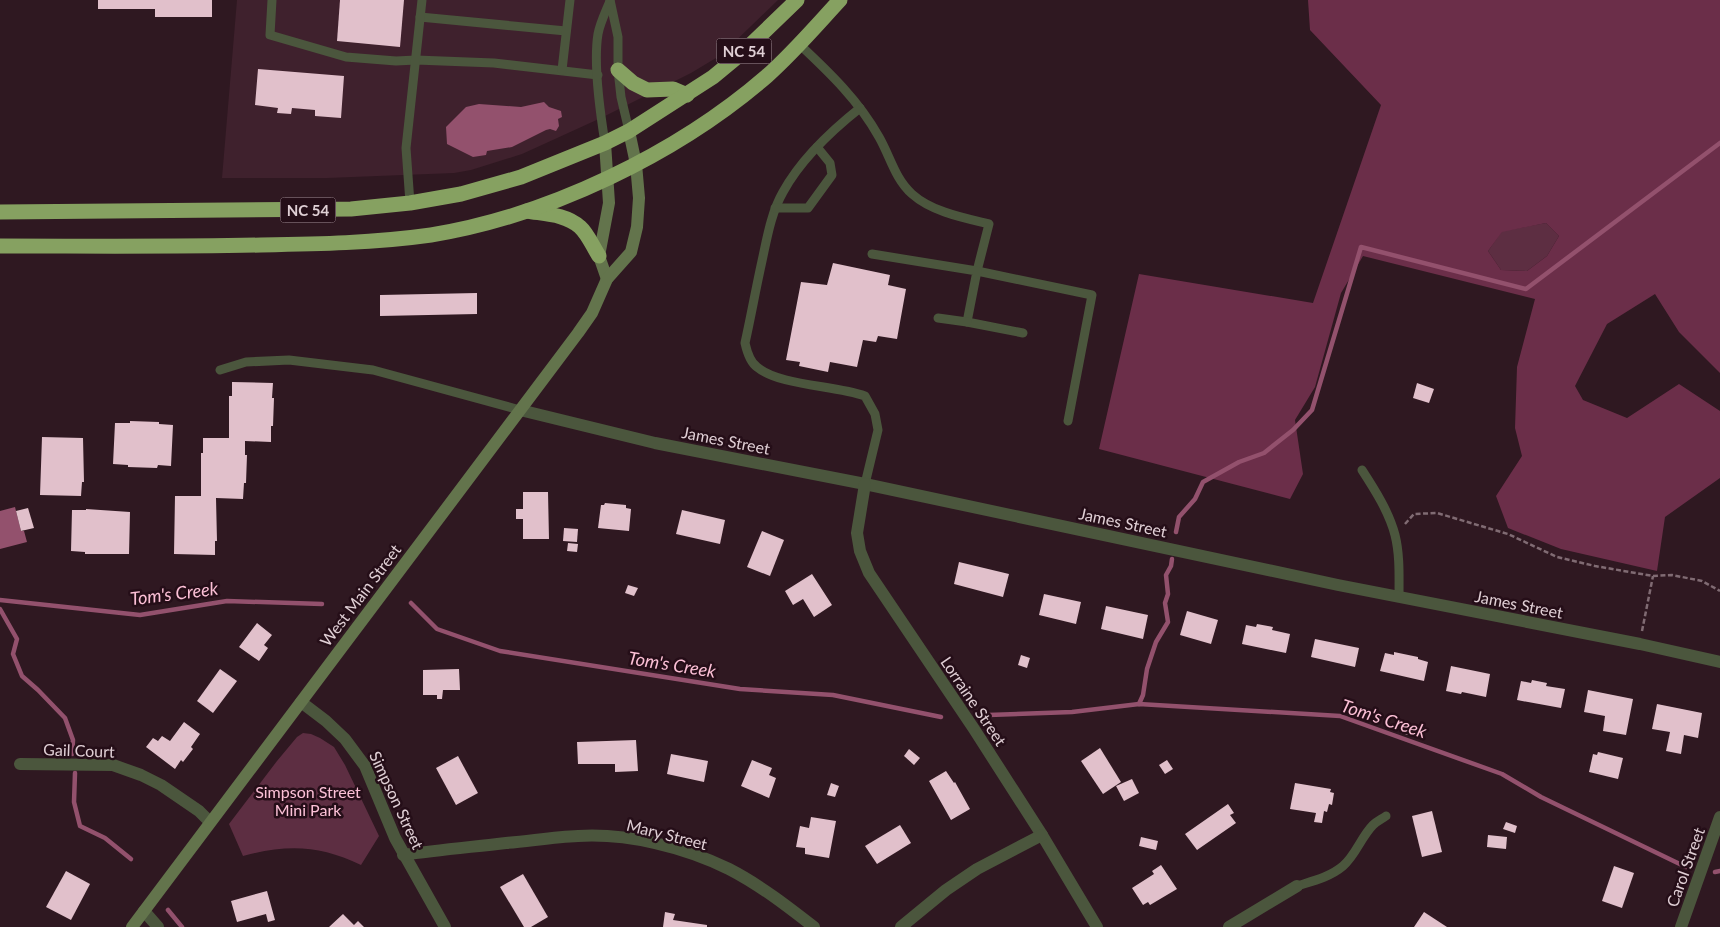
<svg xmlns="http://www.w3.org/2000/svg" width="1720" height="927" font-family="Lato,sans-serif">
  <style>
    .built { fill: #3f212d }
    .green { fill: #5d2e42 }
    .forest { fill: #6b2e49; fill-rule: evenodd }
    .water { fill: #93516d }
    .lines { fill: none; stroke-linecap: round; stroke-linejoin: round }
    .stream { stroke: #93516d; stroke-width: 4.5 }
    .building { fill: #e1c0cb }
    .path { stroke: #806b73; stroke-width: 2.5; stroke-dasharray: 5 2.5; stroke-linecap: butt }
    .lane { stroke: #4b563d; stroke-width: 9 }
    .street { stroke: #4b563d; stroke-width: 12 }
    .secondary { stroke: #63744c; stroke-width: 12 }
    .highway { stroke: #86a161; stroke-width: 15 }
    .labels { text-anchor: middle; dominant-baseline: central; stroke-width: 5; stroke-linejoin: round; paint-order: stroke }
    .shield { fill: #250e18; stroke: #a8959c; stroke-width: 1 }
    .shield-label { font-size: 15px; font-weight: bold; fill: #e0cfd5 }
    .street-label { font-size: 16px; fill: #e0cfd5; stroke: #250e18 }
    .park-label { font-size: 16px; fill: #fcc1d7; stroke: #250e18 }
    .water-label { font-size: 18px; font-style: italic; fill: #fcc0d6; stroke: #250e18 }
  </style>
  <rect width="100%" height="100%" fill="#2f1821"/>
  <polygon class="built" points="237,0 778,0 721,55 691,73 601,118 522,154 471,170 454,173 327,178 222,178"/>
  <g class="green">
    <polygon points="1546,223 1559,236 1547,256 1527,271 1501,270 1488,251 1502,231"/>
    <path d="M303,733L311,734L320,738L334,747L345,765L379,836L361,865C320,845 287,844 243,856L229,824L277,761L297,737Z"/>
  </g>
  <path class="forest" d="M1308,0H1720V373L1679,332L1655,294L1607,324L1575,386L1583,400L1627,418L1679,384L1720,411V478L1665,517L1657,571L1561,549L1508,528L1496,496L1522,456L1515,428L1517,367L1535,299L1363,256L1341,293L1315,387L1295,420L1303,474L1290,499L1099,449L1139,274L1313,303L1381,105L1310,30ZM1546,223L1559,236L1547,256L1527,271L1501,270L1488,251L1502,232Z"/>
  <g class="water">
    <polygon points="544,102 549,107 561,111 562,117 558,119 559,126 556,131 550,129 546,130 512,147 487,151 486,155 473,157 447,144 446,127 466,107 479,104 521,107"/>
    <polygon points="15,507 21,531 24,531 27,542 0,549 0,511"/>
  </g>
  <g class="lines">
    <g class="stream">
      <polyline points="1176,532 1179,517 1195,499 1203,482 1239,462 1264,453 1293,430 1312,410 1361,247 1526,289 1720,143"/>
      <polyline points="0,600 140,615 227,601 322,604"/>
      <polyline points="411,603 437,629 500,651 740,689 833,695 941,717"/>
      <polyline points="0,609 17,639 13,654 22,676 38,690 65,718 73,740 72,754"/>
      <polyline points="1139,704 1143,695 1147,669 1156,642 1168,622 1165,603 1168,594 1166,575 1171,566 1172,559"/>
      <polyline points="988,715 1072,712 1139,704 1340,716 1502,774 1541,797 1686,867"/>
      <polyline points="75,773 74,802 80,826 105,838 131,859"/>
      <polyline points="1715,872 1720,871"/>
      <polyline points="168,910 182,927"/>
    </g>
  </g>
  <g class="building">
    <polygon points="98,0 212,0 212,17 155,17 155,9 98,9"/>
    <polygon points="340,0 404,0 400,47 337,41"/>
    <polygon points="258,69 344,76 341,118 315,116 315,110 292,108 291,114 277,113 278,108 255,105"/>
    <polygon points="833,263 890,275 888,285 906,289 897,339 878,336 876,342 863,340 857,367 830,362 828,372 799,366 800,362 786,360 801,282 827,285"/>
    <polygon points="477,293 477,314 380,316 380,295"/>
    <polygon points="232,382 273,383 272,398 274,398 273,426 271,426 271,442 245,441 245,455 247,455 246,483 244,483 243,499 216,498 217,541 215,541 215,555 174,554 175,496 201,496 201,453 203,453 203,438 229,438 229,396 232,396"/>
    <polygon points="1417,383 1434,389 1429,403 1413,398"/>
    <polygon points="130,421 159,422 159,424 173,425 171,466 158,465 157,468 128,467 128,465 113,464 115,423 130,423"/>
    <polygon points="42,437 83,438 84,482 82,482 81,496 40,495"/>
    <polygon points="523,492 548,492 549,539 523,539 523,519 516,519 516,509 523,509"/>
    <polygon points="605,503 626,505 626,508 631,509 629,531 598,528 601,505 604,505"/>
    <polygon points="28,508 34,528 21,531 16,511"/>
    <polygon points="86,509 130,512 129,554 85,554 85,552 71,551 72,510 86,510"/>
    <polygon points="682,510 725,520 720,544 676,534"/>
    <polygon points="564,528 578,529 577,542 563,541"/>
    <polygon points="762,531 784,540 770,576 747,567"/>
    <polygon points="568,543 578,544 577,552 567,551"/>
    <polygon points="959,562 1009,574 1003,597 954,584"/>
    <polygon points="812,574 832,605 814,617 803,599 793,605 785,591"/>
    <polygon points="628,585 638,588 634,596 625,593"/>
    <polygon points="1044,594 1081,602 1076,624 1039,615"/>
    <polygon points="1106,606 1148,615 1143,639 1101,629"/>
    <polygon points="1187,611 1218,620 1211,644 1180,635"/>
    <polygon points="257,623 272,635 264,645 268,648 259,661 239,647"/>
    <polygon points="1257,624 1273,627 1272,630 1290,634 1286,653 1242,644 1246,625 1256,627"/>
    <polygon points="1315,639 1359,648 1355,667 1311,657"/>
    <polygon points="1394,652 1418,657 1418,659 1428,662 1424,681 1380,671 1385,653 1394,655"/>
    <polygon points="1021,655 1030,658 1027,668 1018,665"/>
    <polygon points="1451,666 1490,674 1486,697 1462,692 1461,694 1446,691"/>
    <polygon points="220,669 237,681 213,713 197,701"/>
    <polygon points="459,669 460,690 443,690 442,699 437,699 437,695 423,695 423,670"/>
    <polygon points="1532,680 1547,683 1546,686 1565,689 1561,708 1517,700 1521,681 1531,683"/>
    <polygon points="1588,690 1633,699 1626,735 1603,731 1605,716 1584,712"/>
    <polygon points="1657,704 1702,713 1698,738 1684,735 1681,754 1666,751 1670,732 1652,729"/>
    <polygon points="184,722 200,734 191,747 193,749 183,762 181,760 175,769 146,747 153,738 158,741 162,736 170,741"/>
    <polygon points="1405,723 1419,727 1416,737 1401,733"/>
    <polygon points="636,740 638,771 615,772 615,764 578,764 577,742"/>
    <polygon points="1100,748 1121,782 1103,794 1081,761"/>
    <polygon points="909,749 920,758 914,765 904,756"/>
    <polygon points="1598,752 1623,758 1618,779 1589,772 1593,754 1597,755"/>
    <polygon points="671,754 708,761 704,782 667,774"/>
    <polygon points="458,756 478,793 456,805 436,768"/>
    <polygon points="752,760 772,768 769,775 776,778 769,798 741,786"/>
    <polygon points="1167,760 1173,769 1165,774 1159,765"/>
    <polygon points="946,771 954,783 955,782 970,809 951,820 929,781"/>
    <polygon points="1132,779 1139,793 1124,801 1116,786"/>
    <polygon points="831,783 839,786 835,797 827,795"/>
    <polygon points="1295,783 1331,789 1330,792 1334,793 1332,805 1329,804 1327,812 1324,811 1322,823 1314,822 1316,813 1290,809"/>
    <polygon points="1228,804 1234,813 1230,815 1236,823 1197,850 1185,834"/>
    <polygon points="1432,811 1442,852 1422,857 1412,816"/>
    <polygon points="811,817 836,821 829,858 805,854 805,848 796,847 800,826 809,828"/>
    <polygon points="1506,822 1517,826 1515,833 1503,829"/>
    <polygon points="900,825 911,843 877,864 865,846"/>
    <polygon points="1488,835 1507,837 1506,849 1487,847"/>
    <polygon points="1141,837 1158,841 1156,850 1139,846"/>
    <polygon points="1161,865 1177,889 1150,905 1148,902 1143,905 1132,888 1154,874 1152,871"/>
    <polygon points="1614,866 1634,873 1622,908 1602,901"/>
    <polygon points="66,871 90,884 71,920 46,907"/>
    <polygon points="523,874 548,917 531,927 524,927 500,887"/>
    <polygon points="267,891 275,920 268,922 266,914 237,922 231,901"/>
    <polygon points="665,912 675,914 673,920 707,925 707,927 663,927"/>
    <polygon points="1424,912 1447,927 1414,927"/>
    <polygon points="343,914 354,925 358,921 364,927 329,927"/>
  </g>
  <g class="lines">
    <g class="path">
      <polyline points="1405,524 1414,514 1437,513 1508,534 1557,557 1595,566 1653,576 1672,575 1702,581 1720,591"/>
      <polyline points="1642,631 1653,576"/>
    </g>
    <g class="lane">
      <polyline points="272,0 270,35 346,57 396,61 416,60 494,63 598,75"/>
      <polyline points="610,0 618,37 618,70 621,97 629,131"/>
      <polyline points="420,17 566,31"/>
      <path d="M800,45C830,73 859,101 879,137C890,156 895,179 912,194C932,212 964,218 989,224L977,271L1092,295L1068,421"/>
      <polyline points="562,70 570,0"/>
      <path d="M860,108C831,131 801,159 783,192C771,213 767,238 762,261C756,288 751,316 745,343C747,352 750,362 757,367C780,386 834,385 865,396L875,414L878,430L865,484"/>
      <path d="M605,143C600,112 593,64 598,34C600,23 606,11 610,1"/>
      <polyline points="410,203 406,148 422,0"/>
      <polyline points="775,208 808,208 832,175 830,163 817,147"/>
      <polyline points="872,254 977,271 967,322 1023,333"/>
      <polyline points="938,318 967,322"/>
      <polyline points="220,370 246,362 289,360 373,370 520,410"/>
      <path d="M1362,470C1375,490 1389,512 1395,535C1400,555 1399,576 1399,597"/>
      <path d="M1297,886C1313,881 1330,877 1343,866C1356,855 1361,837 1373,825C1377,821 1382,819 1386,816"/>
    </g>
    <g class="street">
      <polyline points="520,410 655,443 865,484 1338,585 1640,644 1720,662"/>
      <polyline points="865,484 857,533 860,551 869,573 974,729 1042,835 1097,927"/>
      <polyline points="301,702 326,721 345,739 365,766 395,838 445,927"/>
      <polyline points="20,764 113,765 141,775 161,785 199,811 210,822"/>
      <path d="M403,855C437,850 472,847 506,843C530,841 554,837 578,836C628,833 684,847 729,869C760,885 787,906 814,927"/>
      <polyline points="144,911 158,927"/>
      <polyline points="901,927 946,890 977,869 1042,835"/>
      <polyline points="1229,927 1297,886"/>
      <polyline points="1681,927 1720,817"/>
    </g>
    <g class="secondary">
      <polyline points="605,143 609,203 599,256 607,279"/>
      <polyline points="132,927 578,333 592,313 607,279 631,252 637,227 639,198 636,164 629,131"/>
    </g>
    <g class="highway">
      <polyline points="618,70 633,83 647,90 673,89 687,95"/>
      <path d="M527,211C544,214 566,214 580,227C588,234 593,247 599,256"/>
      <polyline points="0,212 351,209 410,203 461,194 521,177 605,143 629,131 713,77 742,53 797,0"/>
      <path d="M0,246C87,246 174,247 261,245C318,244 374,243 431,235C548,216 677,154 767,76C793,53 816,26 840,0"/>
    </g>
  </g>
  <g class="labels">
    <g class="shield">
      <rect x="716.5" y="38.5" width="55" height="25" rx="4"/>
      <rect x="280.5" y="197.5" width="55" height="25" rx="4"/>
    </g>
    <g class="shield-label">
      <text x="744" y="51">NC 54</text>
      <text x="308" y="210">NC 54</text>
    </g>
    <g class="street-label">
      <text transform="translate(726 440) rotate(11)">James Street</text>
      <text transform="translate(1123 522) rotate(12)">James Street</text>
      <text transform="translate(360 595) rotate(-53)">West Main Street</text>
      <text transform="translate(1519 604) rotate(11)">James Street</text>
      <text transform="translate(974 701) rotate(56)">Lorraine Street</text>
      <text transform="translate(79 750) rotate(2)">Gail Court</text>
      <text transform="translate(397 800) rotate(65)">Simpson Street</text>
      <text transform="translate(667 834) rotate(14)">Mary Street</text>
      <text transform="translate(1685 867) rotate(-70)">Carol Street</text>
    </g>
    <g class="park-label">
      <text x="308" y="791">Simpson Street<tspan x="308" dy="18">Mini Park</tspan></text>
    </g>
    <g class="water-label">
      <text transform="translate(174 593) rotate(-7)">Tom's Creek</text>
      <text transform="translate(672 664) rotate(9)">Tom's Creek</text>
      <text transform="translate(1384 718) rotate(18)">Tom's Creek</text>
    </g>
  </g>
</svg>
